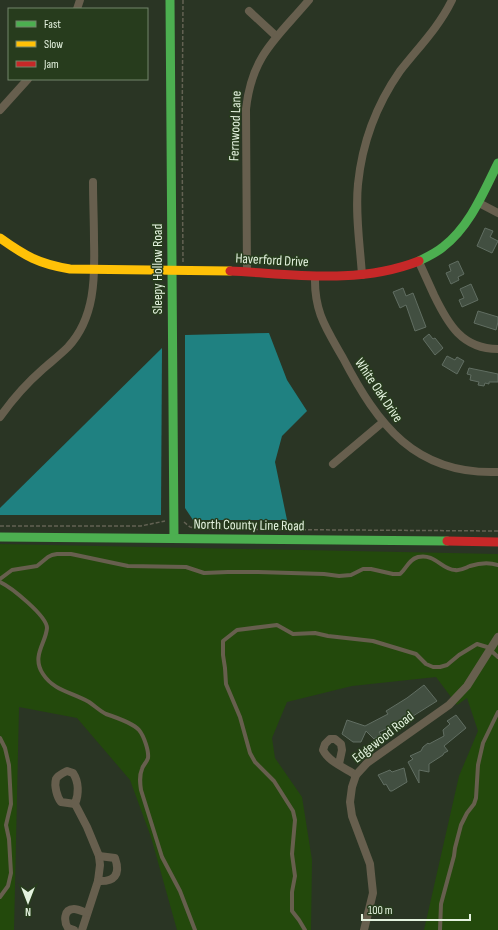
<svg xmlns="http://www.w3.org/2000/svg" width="498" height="930" font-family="'Sofia Sans Condensed',sans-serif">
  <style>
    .green { fill: #23490c }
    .water { fill: #1f8181 }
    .building { fill: #424f41; stroke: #616e62 }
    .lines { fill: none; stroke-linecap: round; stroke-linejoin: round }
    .path { stroke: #636253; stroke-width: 1.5; stroke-dasharray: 4 2; stroke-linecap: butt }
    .lane { stroke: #675f4e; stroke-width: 4 }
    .street { stroke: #675f4e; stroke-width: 8 }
    .fast { stroke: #4caf50; stroke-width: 9 }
    .slow { stroke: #ffc107; stroke-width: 9 }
    .jam { stroke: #c62828; stroke-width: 9 }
    .labels { text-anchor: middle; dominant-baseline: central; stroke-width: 3; stroke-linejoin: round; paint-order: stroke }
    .street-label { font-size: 14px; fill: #e4f2df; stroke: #273c1d }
  </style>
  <rect width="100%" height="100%" fill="#2a3524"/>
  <polygon class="green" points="0,544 498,554 498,930 424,930 459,776 478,731 467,698 457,705 436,677 352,686 287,702 272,738 275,758 302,797 312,860 311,930 177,930 151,837 130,780 77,718 19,707 14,930 0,930"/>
  <g class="water">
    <polygon points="269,333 287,380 307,411 282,436 275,462 287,520 193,520 185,508 185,335"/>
    <polygon points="162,348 161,515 0,515 0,508"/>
  </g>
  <g class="building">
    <polygon points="485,228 493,231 490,237 498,241 492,253 477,246"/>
    <polygon points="458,261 464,274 458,277 459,280 451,284 446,273 451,271 449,265"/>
    <polygon points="471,284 478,300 462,307 459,300 464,298 460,289"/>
    <polygon points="403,288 406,296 413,293 426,327 415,331 406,305 400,308 393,292"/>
    <polygon points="478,311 498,317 498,322 496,330 474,323"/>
    <polygon points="429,334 433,339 435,338 443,348 435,355 423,339"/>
    <polygon points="447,356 455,360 457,357 464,361 457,374 442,365"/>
    <polygon points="469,368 498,374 498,382 489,382 489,384 485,383 484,386 478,385 479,382 470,380 471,375 467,374"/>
    <polygon points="424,685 437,701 405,721 407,725 398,730 395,725 379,732 381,735 374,739 366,731 361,742 353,742 342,734 347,720 365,726 388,714 386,711 407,698"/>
    <polygon points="456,715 466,728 444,746 448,751 444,753 443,755 429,764 429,772 419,770 419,783 408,762 413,759 410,756 421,751 423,747 428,743 429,744 444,736 443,730 450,724 447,721"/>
    <polygon points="404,768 407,782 392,791 390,791 386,784 384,785 378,775 390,770 392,772"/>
  </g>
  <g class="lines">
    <g class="path">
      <polyline points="183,262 182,141 183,0"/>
      <polyline points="184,522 190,527 199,529 498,531"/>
      <polyline points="0,526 141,526 165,521"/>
    </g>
    <g class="lane">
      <path d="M0,579L12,570L37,566L48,557L52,555L57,554H71L128,566L186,567L204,573L228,572H258L324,574L339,576L351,575L363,569H371L393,574H400C407,568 408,560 418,557C435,553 442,570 455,570C461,571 465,568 470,566C479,563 489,562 498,565"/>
      <path d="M0,582C11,587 47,616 47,628C46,643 31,656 43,674C54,691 72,692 89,702C95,706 100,711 106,714C115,717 133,723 139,730C144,736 149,751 148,758C147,762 143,765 142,769C139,776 140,783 141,790L162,857L180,891L195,930"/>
      <polyline points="0,738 5,748 9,765 11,804 6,825 9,839 11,873 8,886 0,897"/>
      <polyline points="305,930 299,920 292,911 292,892 295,876 292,854 295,820 293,811 274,781 255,762 250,753 240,717 226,684 225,668 223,655 223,641 237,630 277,625 293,634 315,633 328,636 373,641 416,654 426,664 433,667 440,667 447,665 459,655 477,644 487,647 498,657"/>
      <polyline points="440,930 441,904 454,856 455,848 461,825 467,813 474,804 476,798 478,765 483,743 498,712"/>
    </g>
    <g class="street">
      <polyline points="77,9 80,0"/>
      <polyline points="249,11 276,36"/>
      <polyline points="0,110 28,79"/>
      <polyline points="479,203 498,213"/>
      <path d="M419,262C424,273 429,284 434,295C448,324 462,349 498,349"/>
      <path d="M247,272L246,109C252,55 276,39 309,0"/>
      <path d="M362,275C360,245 355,214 358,184C362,144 377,104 400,71C418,48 439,27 452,0"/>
      <path d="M315,276C314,312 326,328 343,358C378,425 415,475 498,472"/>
      <path d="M0,417C12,400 27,383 43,369C51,362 60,355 68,347C95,318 95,278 94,241C94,221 93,202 93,182"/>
      <polyline points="333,464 383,422"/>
      <path d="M339,764L342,750L341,744L335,739H330L325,744L323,750C329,762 345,768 356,775"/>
      <path d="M67,771L73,773C79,782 79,794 75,804L61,802C57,797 54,786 56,779C58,775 63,773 67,771Z"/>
      <polyline points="75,804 87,827 99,856 100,865 98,881 82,930"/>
      <path d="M98,881C114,882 121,875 115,858L99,856"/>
      <path d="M74,930L68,928C64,922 63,909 74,909C78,909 84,912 87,913"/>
      <polyline points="364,930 373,893 371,874 370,864 352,816 350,802 352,787 356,775 367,763 449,705 467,686 498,637"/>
    </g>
    <g class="fast">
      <polyline points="170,0 174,538"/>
      <path d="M419,261C427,257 436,253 443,247C470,226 483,193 498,163"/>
      <polyline points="0,537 447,541"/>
    </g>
    <path class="slow" d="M0,238C25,256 39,264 70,269L230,271"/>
    <g class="jam">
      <path d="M230,271C293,274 358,285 419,261"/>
      <polyline points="447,541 498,542"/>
    </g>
  </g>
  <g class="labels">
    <g class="street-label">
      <text transform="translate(235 126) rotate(-88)">Fernwood Lane</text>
      <text transform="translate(272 260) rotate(3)">Haverford Drive</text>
      <text transform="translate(157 269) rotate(-90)">Sleepy Hollow Road</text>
      <text transform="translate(379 390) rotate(56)">White Oak Drive</text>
      <text transform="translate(249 525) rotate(1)">North County Line Road</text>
      <text transform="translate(383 737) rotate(-38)">Edgewood Road</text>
    </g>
  </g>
  <rect x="8" y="8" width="140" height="72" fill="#273c1d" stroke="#73856b"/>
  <rect x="16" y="21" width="20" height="6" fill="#4caf50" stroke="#73856b"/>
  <text x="44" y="28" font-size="12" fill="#e4f2df">Fast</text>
  <rect x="16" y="41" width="20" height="6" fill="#ffc107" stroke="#73856b"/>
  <text x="44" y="48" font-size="12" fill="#e4f2df">Slow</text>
  <rect x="16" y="61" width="20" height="6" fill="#c62828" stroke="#73856b"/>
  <text x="44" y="68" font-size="12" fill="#e4f2df">Jam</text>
  <g transform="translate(28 902) rotate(180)" stroke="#273c1d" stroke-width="3" paint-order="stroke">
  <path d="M0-3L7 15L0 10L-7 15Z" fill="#e4f2df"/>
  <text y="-6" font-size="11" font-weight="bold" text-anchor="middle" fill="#e4f2df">N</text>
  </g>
  <path d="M362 914v6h108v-6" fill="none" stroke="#e4f2df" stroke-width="2"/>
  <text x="368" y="914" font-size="12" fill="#e4f2df" stroke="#273c1d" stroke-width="3" paint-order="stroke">100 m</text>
</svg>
